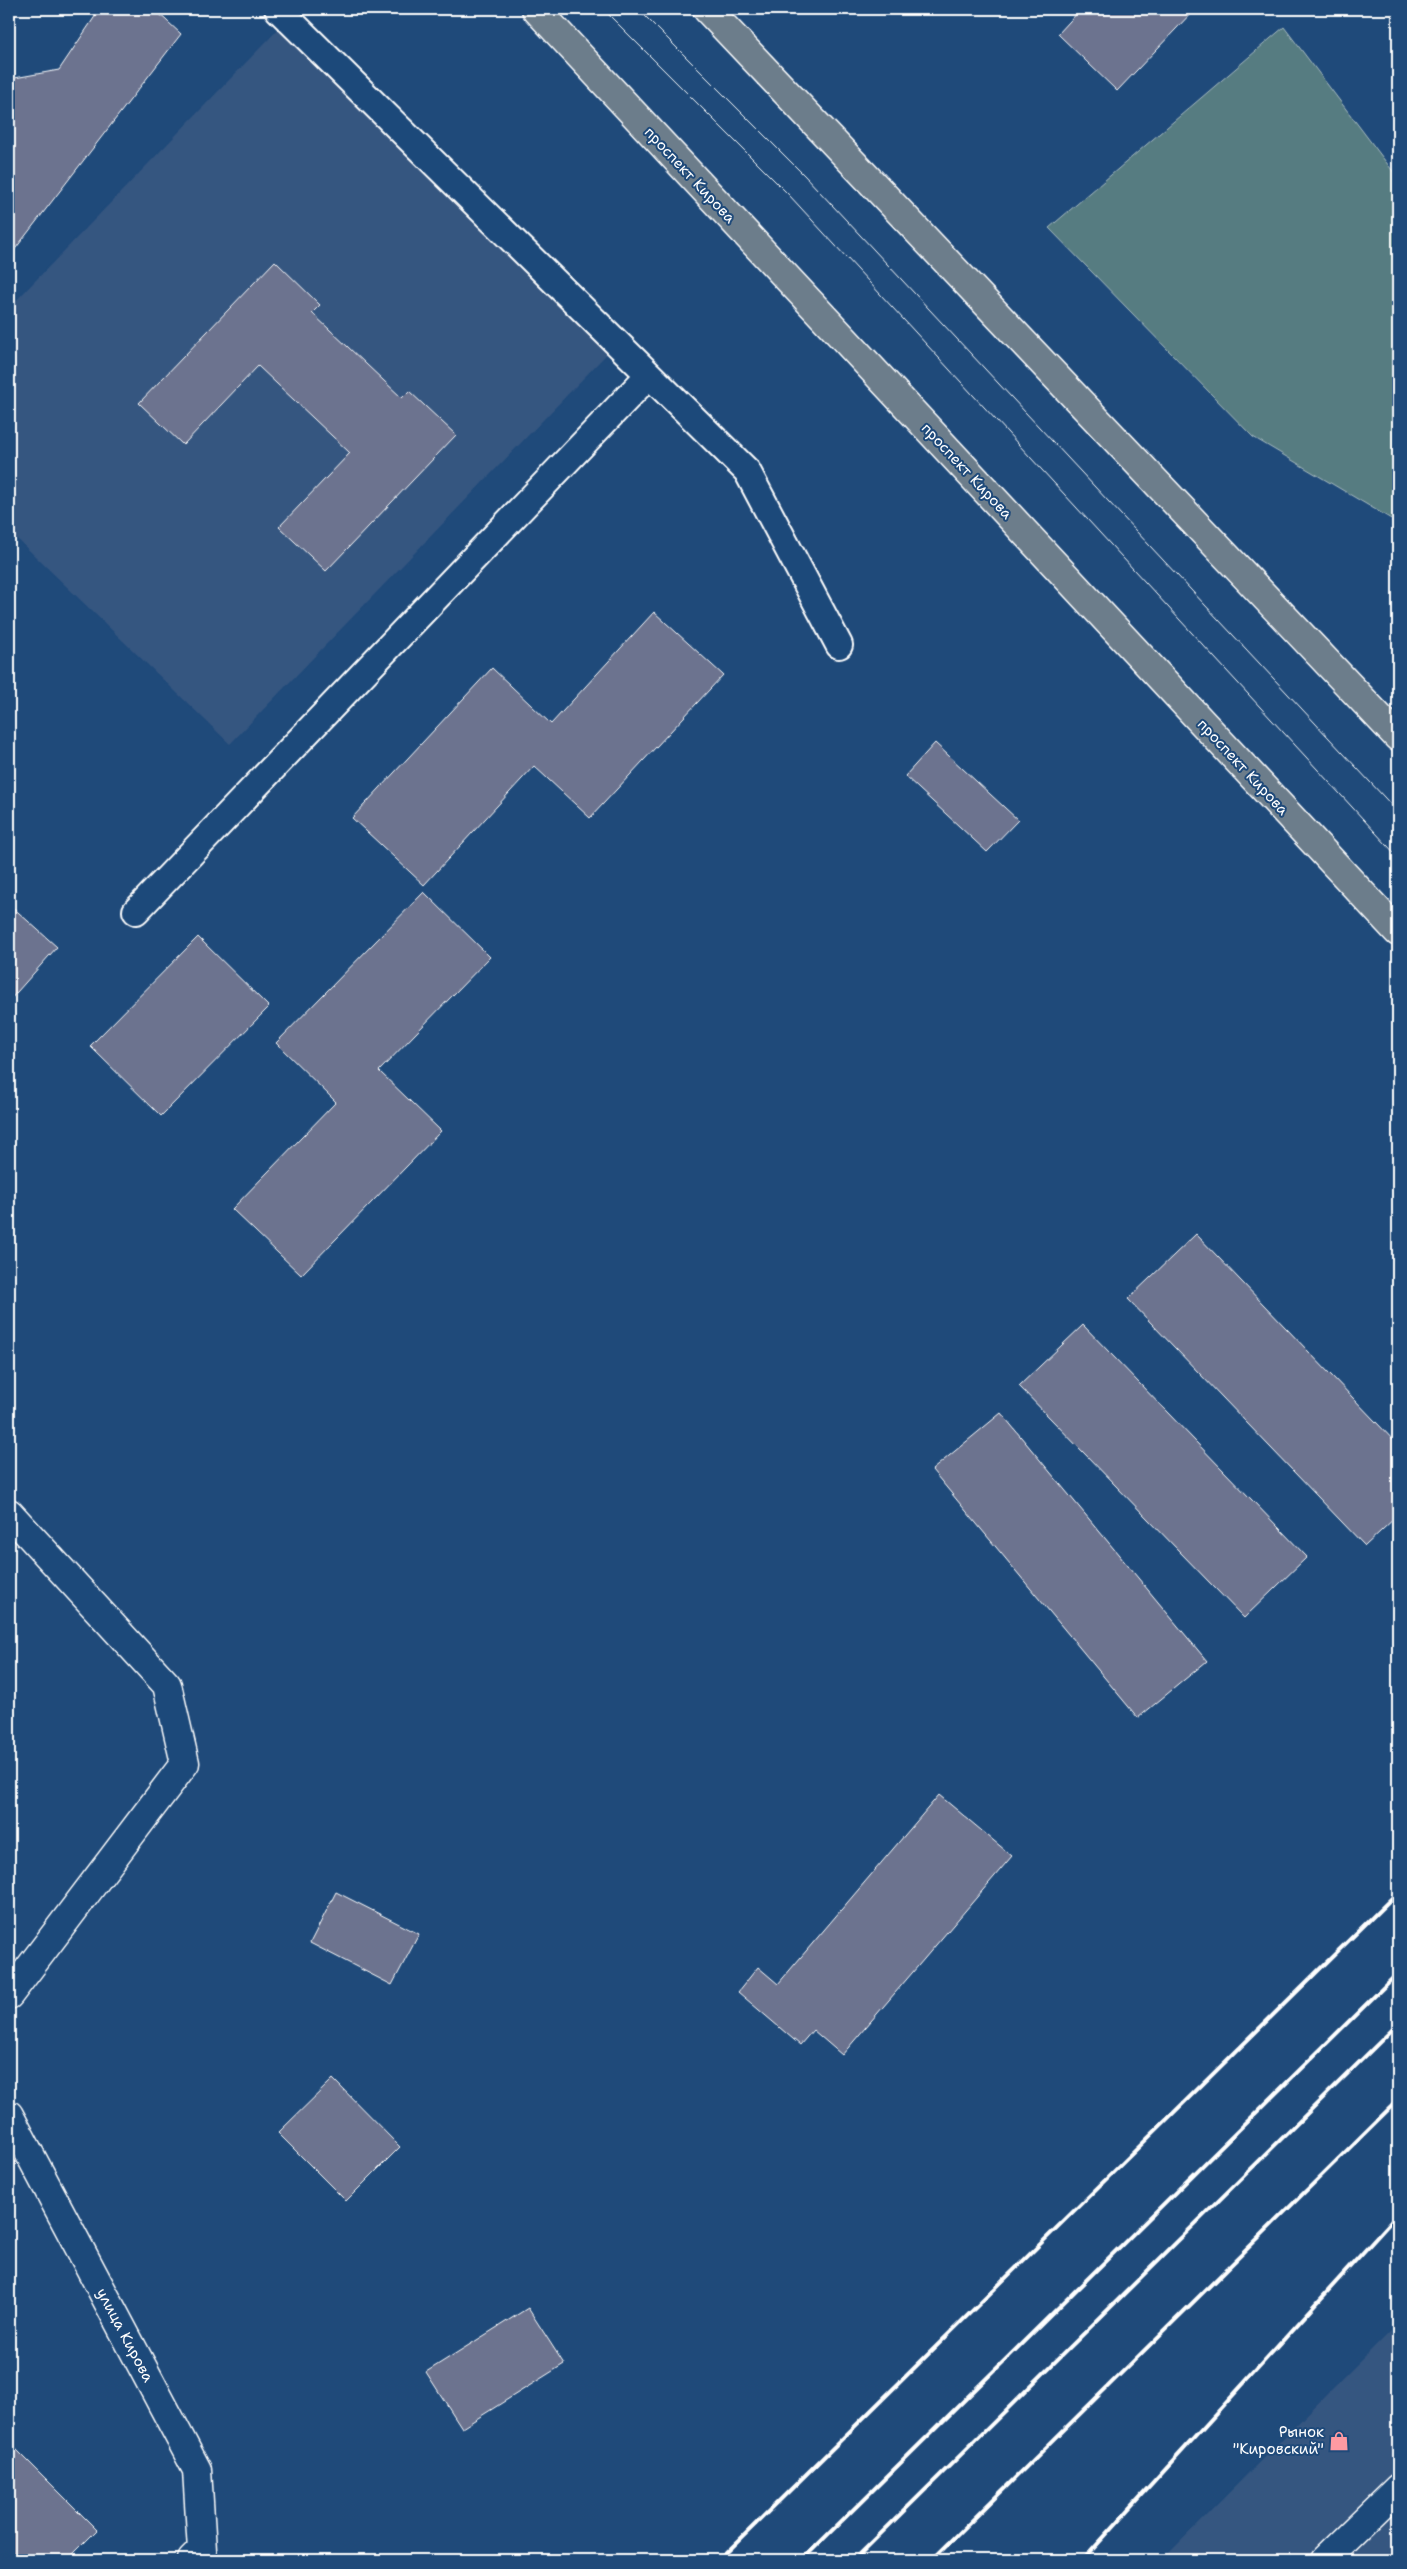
<svg xmlns="http://www.w3.org/2000/svg" width="1407" height="2569" font-family="'Shantell Sans',sans-serif">
  <style>
    .built { fill: #365680 }
    .green { fill: #567b81; stroke: #aabdc0 }
    .building { fill: #6c738f; stroke: #fff }
    .lines { fill: none; stroke-linecap: round; stroke-linejoin: round }
    .lane-casing { stroke: #fff; stroke-width: 30 }
    .street-casing { stroke: #fff; stroke-width: 31 }
    .primary-casing { stroke: #fff; stroke-width: 31 }
    .lane { stroke: #1f4a7a; stroke-width: 26 }
    .street { stroke: #1f4a7a; stroke-width: 28 }
    .primary { stroke: #6c7d8b; stroke-width: 28 }
    .tram { stroke: #fff; stroke-width: 1 }
    .rail { stroke: #fff; stroke-width: 4 }
    .labels { text-anchor: middle; dominant-baseline: central; stroke-width: 4; stroke-linejoin: round; paint-order: stroke }
    .street-label { font-size: 15px; fill: #fff; stroke: #1f4a7a }
    .poi-label { font-size: 15px; fill: #fff; stroke: #1f4a7a; text-anchor: end }
  </style>
  <rect width="100%" height="100%" fill="#1f4a7a"/>
  <filter id="ink" filterUnits="userSpaceOnUse"><feTurbulence type="fractalNoise" baseFrequency=".02" numOctaves="2"/><feDisplacementMap in="SourceGraphic" scale="10" xChannelSelector="R" yChannelSelector="G"/><feConvolveMatrix kernelMatrix="1 2 1 2 8 2 1 2 1" color-interpolation-filters="sRGB"/></filter>
  <g filter="url(#ink)">
    <g class="built">
      <polygon points="294,13 626,334 230,744 9,531 9,308"/>
      <polygon points="1398,2323 1398,2560 1162,2560"/>
    </g>
    <polygon class="green" points="1284,27 1398,178 1398,523 1253,437 1049,228"/>
    <g class="building">
      <polygon points="100,9 154,9 181,34 9,257 9,79 59,70"/>
      <polygon points="1081,9 1195,9 1117,91 1058,34"/>
      <polygon points="275,261 320,305 312,313 402,398 409,391 456,435 326,571 279,527 350,453 258,366 183,445 139,403"/>
      <polygon points="654,612 723,675 590,818 534,766 424,885 352,818 492,668 551,724"/>
      <polygon points="935,743 1018,820 987,852 905,776"/>
      <polygon points="424,892 490,957 379,1071 441,1131 301,1275 232,1209 336,1102 276,1043"/>
      <polygon points="9,904 57,947 9,1001"/>
      <polygon points="198,937 269,1007 161,1116 90,1046"/>
      <polygon points="1196,1234 1398,1445 1398,1515 1365,1546 1128,1299"/>
      <polygon points="1083,1325 1307,1557 1244,1618 1019,1386"/>
      <polygon points="1001,1413 1207,1661 1138,1718 932,1470"/>
      <polygon points="939,1795 1012,1856 842,2055 813,2030 800,2045 738,1992 758,1967 778,1984"/>
      <polygon points="336,1892 419,1934 392,1985 310,1943"/>
      <polygon points="333,2079 400,2147 346,2201 278,2133"/>
      <polygon points="528,2308 564,2364 462,2428 426,2372"/>
      <polygon points="9,2442 97,2530 67,2560 9,2560"/>
    </g>
    <g class="lines">
      <defs>
        <g id="lane">
          <polyline points="278,9 747,471 839,645"/>
          <polyline points="136,911 649,375"/>
        </g>
        <g id="street">
          <polyline points="9,1513 167,1685 185,1763 9,1995"/>
          <polyline points="9,2115 197,2470 202,2550 192,2560"/>
          <polyline points="1324,2560 1398,2488"/>
        </g>
        <g id="primary">
          <polyline points="536,9 1398,932"/>
          <polyline points="707,9 1398,737"/>
        </g>
      </defs>
      <use href="#lane" class="lane-casing"/>
      <use href="#street" class="street-casing"/>
      <use href="#primary" class="primary-casing"/>
      <use href="#lane" class="lane"/>
      <use href="#street" class="street"/>
      <use href="#primary" class="primary"/>
      <g class="tram">
        <polyline points="603,9 789,195 1398,857"/>
        <polyline points="638,9 805,176 1398,812"/>
      </g>
      <g class="rail">
        <polyline points="719,2560 1398,1892"/>
        <polyline points="802,2560 1398,1973"/>
        <polyline points="854,2560 1398,2024"/>
        <polyline points="932,2560 1398,2100"/>
        <polyline points="1083,2560 1398,2214"/>
      </g>
    </g>
  </g>
  <defs>
    <symbol id="shop-bare" viewBox="-9 -9 18 18"><path d="M-5-2.5h2.3a2.7 3.5 0 0 1 5.4 0H5L5.5 6h-11ZM-1.5-2.5h3a1.5 2.3 0 0 0-3 0Z" fill="#ff9aa2" stroke="#1f4a7a" stroke-width="2.5" paint-order="stroke"/></symbol>
  </defs>
  <g fill-rule="evenodd">
    <use href="#shop-bare" x="1325" y="2427" width="28" height="28"/>
  </g>
  <g class="labels">
    <g class="street-label">
      <text transform="translate(690 175) rotate(47)">проспект Кирова</text>
      <text transform="translate(967 471) rotate(47)">проспект Кирова</text>
      <text transform="translate(1243 767) rotate(47)">проспект Кирова</text>
      <text transform="translate(125 2335) rotate(62)">улица Кирова</text>
    </g>
    <g class="poi-label">
      <text x="1324" y="2432">Рынок<tspan x="1324" dy="17">"Кировский"</tspan></text>
    </g>
  </g>
  <rect width="1407" height="2569" fill="none" stroke="#1f4a7a" stroke-width="30"/>
  <rect x="15" y="15" width="1377" height="2539" fill="none" stroke="#fff" stroke-width="2" filter="url(#ink)"/>
</svg>
